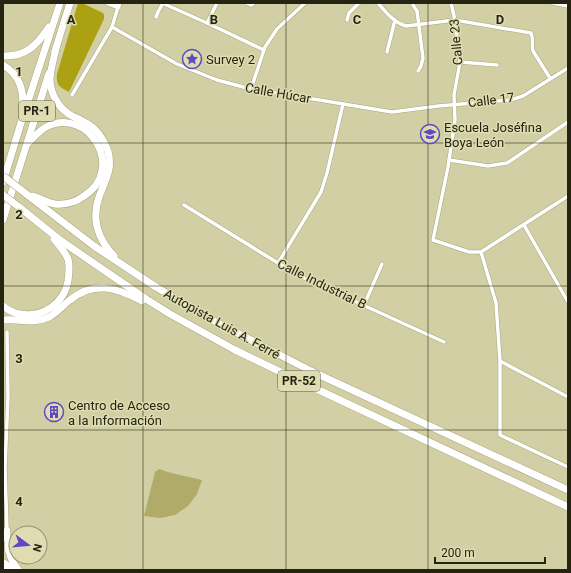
<svg xmlns="http://www.w3.org/2000/svg" width="571" height="573" font-family="Roboto,sans-serif">
  <style>
    .green { fill: #b0ab68 }
    .forest { fill: #aba112 }
    .lines { fill: none; stroke-linecap: round; stroke-linejoin: round }
    .street-casing { stroke: #a8a67c; stroke-width: 4.5 }
    .secondary-casing { stroke: #a8a67c; stroke-width: 6 }
    .primary-casing { stroke: #a8a67c; stroke-width: 7 }
    .highway-casing { stroke: #a8a67c; stroke-width: 8 }
    .street { stroke: #fff; stroke-width: 3.5 }
    .secondary { stroke: #fff; stroke-width: 5 }
    .primary { stroke: #fff; stroke-width: 6 }
    .highway { stroke: #fff; stroke-width: 7 }
    .highway-bridge-casing { stroke: #a8a67c; stroke-width: 8; stroke-linecap: butt }
    .highway-bridge { stroke: #fff; stroke-width: 7 }
    .grid { fill: none; stroke: #252413; stroke-width: 1; stroke-opacity: 0.55 }
    .labels { text-anchor: middle; dominant-baseline: central; stroke-width: 3; stroke-linejoin: round; paint-order: stroke }
    .shield { fill: #dedcb0; stroke: #5c5b42; stroke-width: 1 }
    .shield-label { font-size: 12px; font-weight: bold; fill: #252413 }
    .street-label { font-size: 13px; fill: #252413; stroke: #dedcb0 }
    .poi-label { font-size: 13px; fill: #252413; stroke: #dedcb0; text-anchor: start }
    .grid-label { font-size: 13px; text-anchor: middle; font-weight: bold; fill: #252413; stroke: #dedcb0; stroke-width: 3; stroke-linejoin: round; paint-order: stroke }
  </style>
  <rect width="100%" height="100%" fill="#d1cfa3"/>
  <polygon class="green" points="159,469 171,473 202,480 197,494 188,506 175,515 160,518 144,516 155,472"/>
  <path class="forest" d="M78,3H82L103,13L104,15V19L69,92C60,87 56,86 57,74Z"/>
  <g class="lines">
    <defs>
      <g id="street">
        <polyline points="162,3 207,23 264,50"/>
        <polyline points="246,3 251,5 254,3"/>
        <path d="M378,3C386,12 394,23 406,26L455,20L531,33C534,39 531,45 533,51L550,78"/>
        <polyline points="451,3 455,20 460,62 454,95 455,120 448,167 433,240 469,252 481,252 568,196"/>
        <polyline points="553,3 568,6"/>
        <polyline points="413,5 417,11 423,58 421,66 418,71"/>
        <polyline points="156,17 158,12 163,3"/>
        <polyline points="347,20 349,13 359,3"/>
        <polyline points="207,23 217,3"/>
        <polyline points="112,27 177,64 217,80 247,88 392,112 438,106 511,100 523,96 568,68"/>
        <polyline points="387,52 395,20"/>
        <polyline points="460,62 497,65"/>
        <polyline points="251,89 265,47 277,29 305,3"/>
        <polyline points="72,95 112,27 118,7"/>
        <polyline points="449,160 488,166 507,163 568,122"/>
        <polyline points="184,205 278,263 306,279 444,342"/>
        <polyline points="524,225 568,302"/>
        <polyline points="481,252 496,303 500,361 500,435 568,467"/>
        <polyline points="278,263 321,192 327,173 343,104"/>
        <polyline points="364,305 382,264"/>
        <polyline points="500,361 568,397"/>
        <polyline points="3,540 7,530 5,468 8,397 7,332"/>
      </g>
      <polyline id="secondary" points="108,3 118,7 119,3"/>
      <g id="primary">
        <polyline points="7,530 8,550 11,559 19,570"/>
        <polyline points="3,562 17,570"/>
        <polyline points="3,567 8,570"/>
      </g>
      <g id="highway">
        <path d="M56,48C54,58 50,70 50,81C51,95 59,109 72,116C77,118 83,121 88,124C98,130 104,140 108,151C113,170 105,180 99,197C91,220 98,239 114,256"/>
        <polyline points="55,51 70,3"/>
        <path d="M3,56C26,57 37,45 49,27"/>
        <path d="M3,65C19,74 25,91 22,109"/>
        <path d="M28,143C34,137 39,131 46,127C88,105 127,169 84,196C76,202 66,205 55,204C47,203 40,198 32,196"/>
        <polyline points="3,182 20,126 60,3"/>
        <polyline points="25,193 94,246 156,287 210,319 311,371 568,490"/>
        <polyline points="19,207 60,240 146,299 170,314 235,350 293,378 568,507"/>
        <polyline points="3,220 49,73"/>
        <path d="M3,306C8,310 13,313 20,314C42,318 64,304 68,281C69,274 70,266 68,259C65,252 59,245 54,239"/>
        <path d="M3,320C19,318 32,325 49,317C57,313 63,305 70,300C94,280 117,288 142,301"/>
      </g>
    </defs>
    <use href="#street" class="street-casing"/>
    <use href="#secondary" class="secondary-casing"/>
    <use href="#primary" class="primary-casing"/>
    <use href="#highway" class="highway-casing"/>
    <use href="#street" class="street"/>
    <use href="#secondary" class="secondary"/>
    <use href="#primary" class="primary"/>
    <use href="#highway" class="highway"/>
    <defs>
      <g id="highway-bridge">
        <polyline points="3,176 25,193"/>
        <polyline points="3,195 19,207"/>
      </g>
    </defs>
    <use href="#highway-bridge" class="highway-bridge-casing"/>
    <use href="#highway-bridge" class="highway-bridge"/>
  </g>
  <path class="grid" d="M143,3V570M286,3V570M428,3V570M3,143H568M3,286H568M3,430H568"/>
  <defs>
    <symbol id="sight-ring" viewBox="-11 -11 22 22"><circle r="9.5" fill="#dedcb0" stroke="#5d49c2" stroke-width="1.5"/><path d="M0-6L1.8-2.2L6-1.7L2.9 1.2L3.7 5.4L0 3.3L-3.7 5.4L-2.9 1.2L-6-1.7L-1.8-2.2Z" fill="#5d49c2"/></symbol>
    <symbol id="school-ring" viewBox="-11 -11 22 22"><circle r="9.5" fill="#dedcb0" stroke="#5d49c2" stroke-width="1.5"/><path d="M0-5L7-2L0 1L-7-2ZM-4 1L0 2.5L4 1V4Q0 6-4 4Z" fill="#5d49c2"/></symbol>
    <symbol id="building-ring" viewBox="-11 -11 22 22"><circle r="9.5" fill="#dedcb0" stroke="#5d49c2" stroke-width="1.5"/><path d="M-4-6H4V6H1V3H-1V6H-4ZM-2.5-4.3h1.7v1.8h-1.7ZM.8-4.3h1.7v1.8H.8ZM-2.5-1h1.7V.8h-1.7ZM.8-1h1.7V.8H.8Z" fill="#5d49c2"/></symbol>
  </defs>
  <g fill-rule="evenodd">
    <use href="#sight-ring" x="181" y="48" width="22" height="22"/>
    <use href="#school-ring" x="419" y="123" width="22" height="22"/>
    <use href="#building-ring" x="43" y="401" width="22" height="22"/>
  </g>
  <g class="labels">
    <g class="shield">
      <rect x="19" y="101" width="36" height="20" rx="3"/>
      <rect x="278" y="371" width="42" height="20" rx="3"/>
    </g>
    <g class="shield-label">
      <text x="37" y="111">PR-1</text>
      <text x="299" y="381">PR-52</text>
    </g>
    <g class="street-label">
      <text transform="translate(456 42) rotate(-95)">Calle 23</text>
      <text transform="translate(278 93) rotate(10)">Calle Húcar</text>
      <text transform="translate(491 100) rotate(-7)">Calle 17</text>
      <text transform="translate(322 284) rotate(26)">Calle Industrial B</text>
      <text transform="translate(222 324) rotate(29)">Autopista Luis A. Ferré</text>
    </g>
    <g class="poi-label">
      <text x="206" y="59">Survey 2</text>
      <text x="444" y="127">Escuela Joséfina<tspan x="444" dy="15">Boya León</tspan></text>
      <text x="68" y="405">Centro de Acceso<tspan x="68" dy="15">a la Información</tspan></text>
    </g>
  </g>
  <g class="grid-label">
    <text x="71" y="24">A</text>
    <text x="214" y="24">B</text>
    <text x="357" y="24">C</text>
    <text x="500" y="24">D</text>
    <text x="19" y="76">1</text>
    <text x="19" y="219">2</text>
    <text x="19" y="363">3</text>
    <text x="19" y="506">4</text>
  </g>
  <rect width="571" height="573" fill="none" stroke="#252413" stroke-width="8"/>
  <g transform="translate(28 545) rotate(106)"><circle r="19" fill="#dedcb0" stroke="#949271"/>
  <path d="M0-3L7 15L0 10L-7 15Z" fill="#5d49c2"/>
  <text y="-6" font-size="11" font-weight="bold" text-anchor="middle" fill="#252413">N</text>
  </g>
  <path d="M435 557v6h110v-6" fill="none" stroke="#252413" stroke-width="2"/>
  <text x="441" y="557" font-size="12" fill="#252413" stroke="#dedcb0" stroke-width="3" paint-order="stroke">200 m</text>
</svg>
